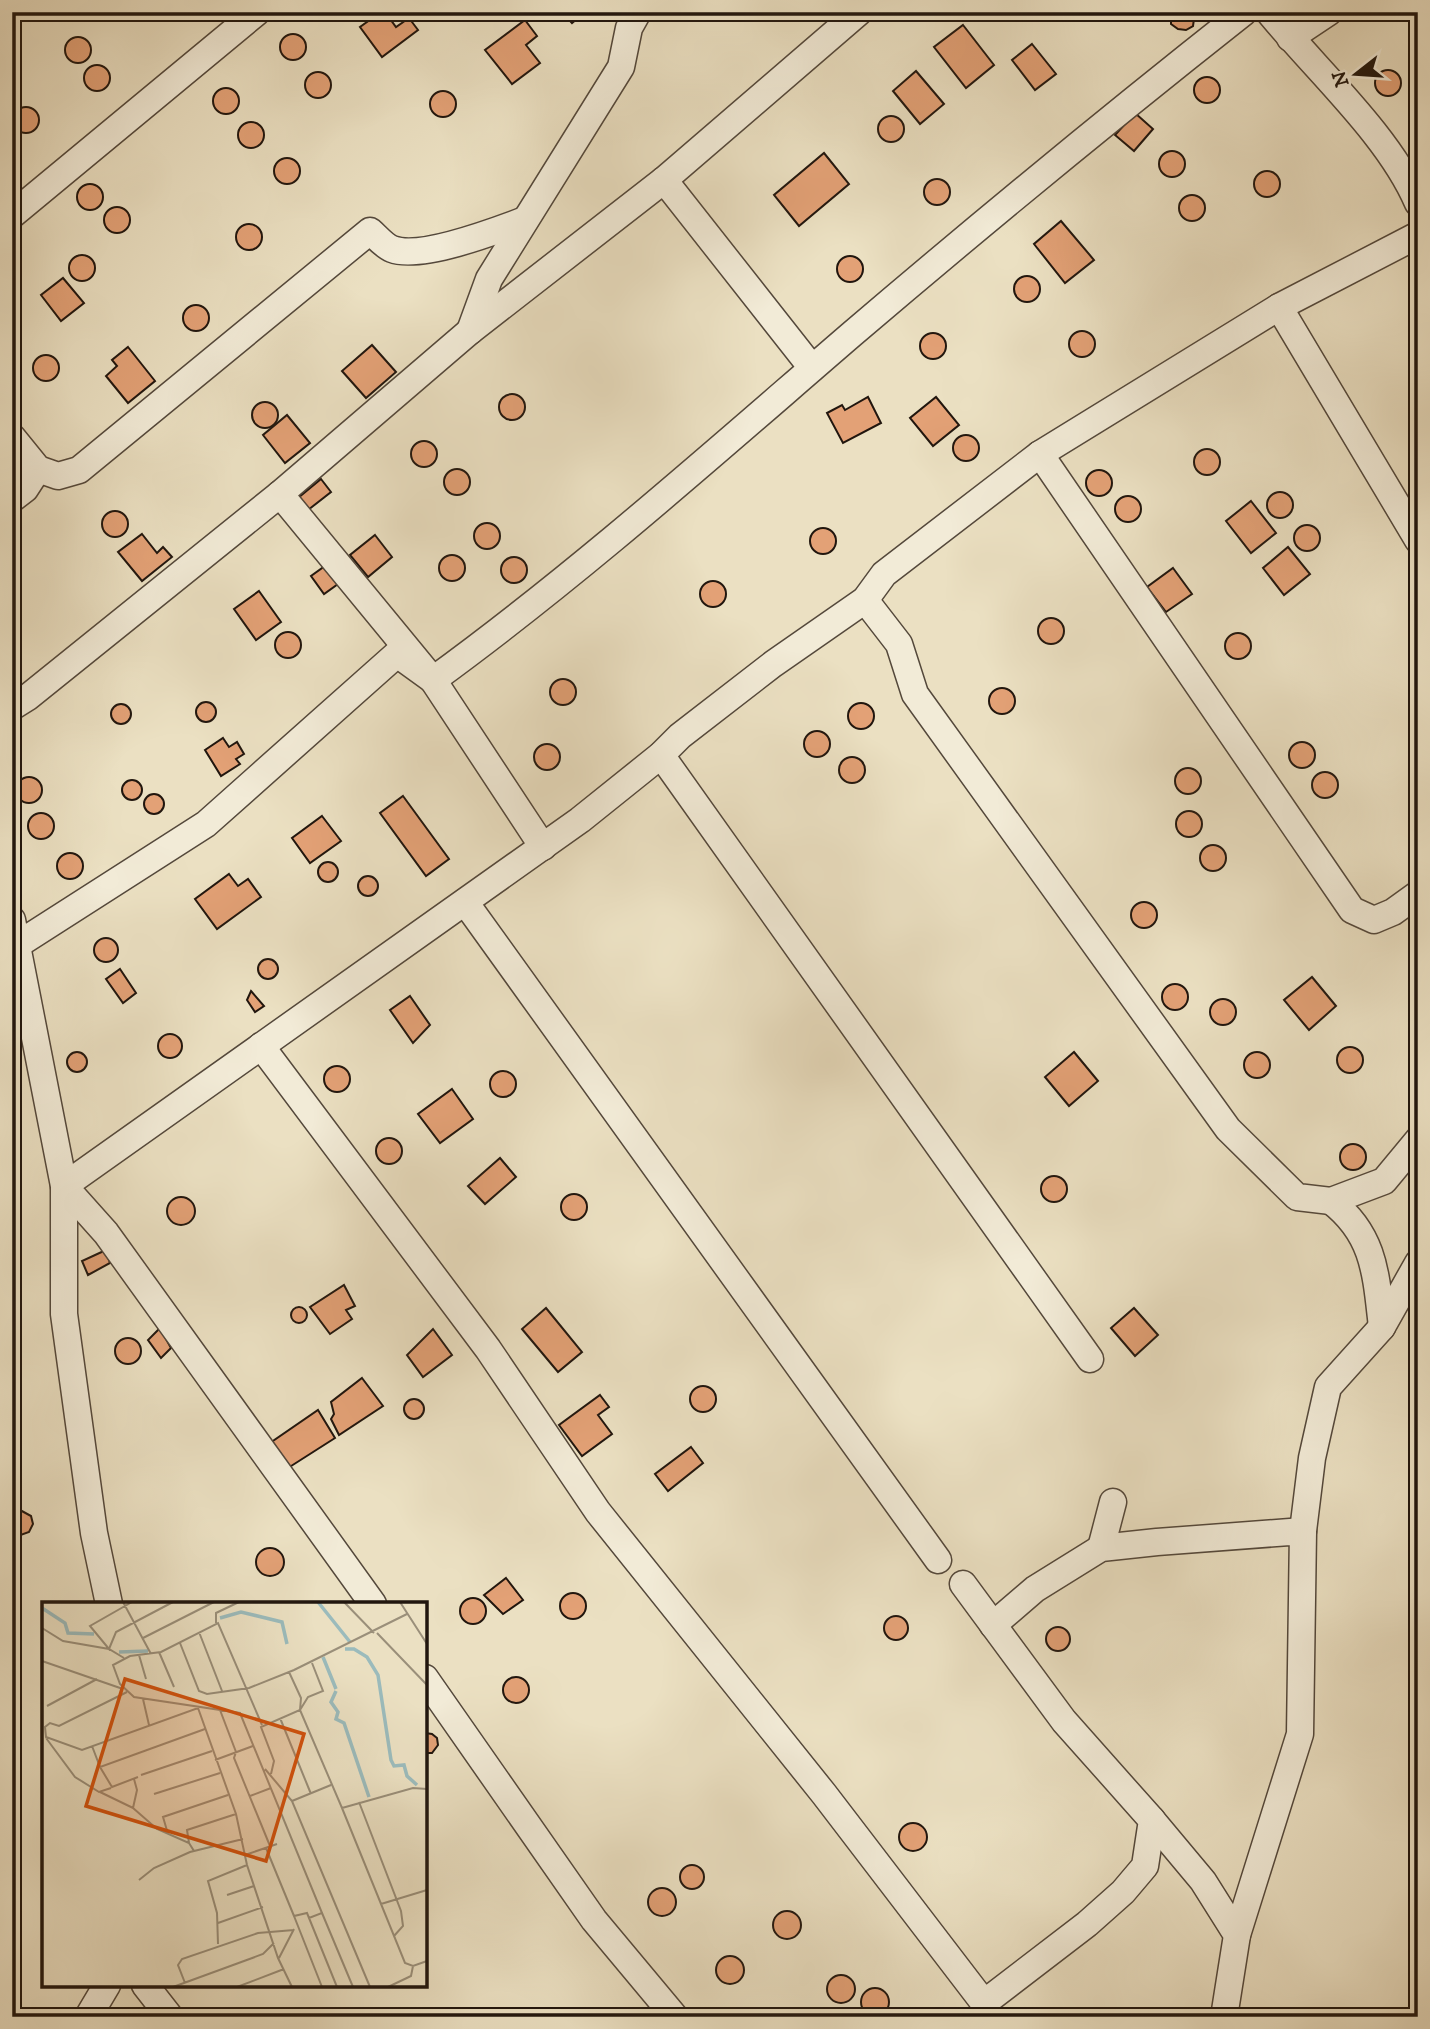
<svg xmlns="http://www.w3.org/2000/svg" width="1430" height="2029" font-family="'IM FELL DW Pica',serif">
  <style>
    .building { fill: #e3a176; stroke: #21160e; stroke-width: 2 }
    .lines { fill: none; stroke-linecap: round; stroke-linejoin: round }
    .minor-casing { stroke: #54483b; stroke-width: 29 }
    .minor { stroke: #f2ebd7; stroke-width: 26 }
    .inset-river { fill: none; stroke: #9bbbbc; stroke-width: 3.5 }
    .inset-road { fill: none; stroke: #9a8f7a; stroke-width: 2 }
    .view { fill: #d4520c; fill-opacity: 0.15; stroke: #d4520c; stroke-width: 3.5 }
    .inset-edge { fill: none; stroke: #21160e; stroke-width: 3.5 }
  </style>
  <rect width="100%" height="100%" fill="#ebe0c2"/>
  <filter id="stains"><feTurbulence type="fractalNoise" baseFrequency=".00286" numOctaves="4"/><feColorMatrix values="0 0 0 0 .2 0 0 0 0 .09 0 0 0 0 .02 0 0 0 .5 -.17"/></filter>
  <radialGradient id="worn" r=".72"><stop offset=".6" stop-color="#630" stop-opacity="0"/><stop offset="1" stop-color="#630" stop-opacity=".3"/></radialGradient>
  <g class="building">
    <polygon points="381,12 385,12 396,27 409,18 418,30 382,57 360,27"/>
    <polygon points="562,12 585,12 572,23"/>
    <polygon points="1171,12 1195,12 1193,26 1186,30 1178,29 1171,24"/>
    <polygon points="525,20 537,36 526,45 540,63 512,84 485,50"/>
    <polygon points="963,25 994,65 966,88 934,47"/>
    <circle cx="293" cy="47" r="13"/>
    <circle cx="78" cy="50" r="13"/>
    <polygon points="1032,44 1056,74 1035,90 1012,60"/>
    <circle cx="97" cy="78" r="13"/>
    <circle cx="1388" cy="83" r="13"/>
    <polygon points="916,71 944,104 920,124 893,91"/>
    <circle cx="318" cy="85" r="13"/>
    <circle cx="1207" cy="90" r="13"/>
    <circle cx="226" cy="101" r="13"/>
    <circle cx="443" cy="104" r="13"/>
    <circle cx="26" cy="120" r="13"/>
    <polygon points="1135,113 1153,129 1134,151 1115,135"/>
    <circle cx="891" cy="129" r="13"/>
    <circle cx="251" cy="135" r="13"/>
    <circle cx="1172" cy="164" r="13"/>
    <polygon points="824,153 849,184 799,226 774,195"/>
    <circle cx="287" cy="171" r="13"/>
    <circle cx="1267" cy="184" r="13"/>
    <circle cx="937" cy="192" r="13"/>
    <circle cx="90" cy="197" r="13"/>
    <circle cx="1192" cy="208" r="13"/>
    <circle cx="117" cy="220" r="13"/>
    <polygon points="1061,221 1094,260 1065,283 1034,244"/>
    <circle cx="249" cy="237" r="13"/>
    <circle cx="82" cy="268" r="13"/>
    <circle cx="850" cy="269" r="13"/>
    <circle cx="1027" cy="289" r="13"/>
    <polygon points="63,278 84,303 61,321 41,295"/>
    <circle cx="196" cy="318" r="13"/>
    <circle cx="1082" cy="344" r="13"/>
    <circle cx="933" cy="346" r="13"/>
    <polygon points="372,345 396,372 366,398 342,371"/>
    <polygon points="128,347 155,381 128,403 106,376 117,366 112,360"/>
    <circle cx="46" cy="368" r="13"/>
    <circle cx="512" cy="407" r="13"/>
    <polygon points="868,397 881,423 843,443 827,413 842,405 845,410"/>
    <polygon points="936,397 959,425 933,446 910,418"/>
    <circle cx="265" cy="415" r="13"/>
    <polygon points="287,415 310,443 285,463 263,435"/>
    <circle cx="966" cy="448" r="13"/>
    <circle cx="424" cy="454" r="13"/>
    <circle cx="1207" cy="462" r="13"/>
    <circle cx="457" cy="482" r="13"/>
    <circle cx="1099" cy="483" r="13"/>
    <polygon points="321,479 331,492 308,510 298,498"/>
    <circle cx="1280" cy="505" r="13"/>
    <circle cx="1128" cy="509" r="13"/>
    <polygon points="1251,501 1276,533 1251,553 1226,521"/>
    <circle cx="115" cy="524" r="13"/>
    <circle cx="487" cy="536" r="13"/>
    <circle cx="1307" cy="538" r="13"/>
    <circle cx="823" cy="541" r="13"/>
    <polygon points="142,534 157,553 163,547 172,557 142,581 118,552"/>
    <polygon points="375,535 392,557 368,577 350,555"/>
    <polygon points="1288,547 1310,574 1284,595 1263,568"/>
    <circle cx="452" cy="568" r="13"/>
    <circle cx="514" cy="570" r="13"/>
    <polygon points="325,566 338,584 324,594 311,576"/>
    <polygon points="1173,568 1192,594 1166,612 1147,587"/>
    <circle cx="713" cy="594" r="13"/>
    <polygon points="259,591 281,622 256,640 234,609"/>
    <circle cx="1051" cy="631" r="13"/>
    <circle cx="288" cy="645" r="13"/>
    <circle cx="1238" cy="646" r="13"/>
    <circle cx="563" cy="692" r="13"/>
    <circle cx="1002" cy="701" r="13"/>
    <circle cx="206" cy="712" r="10"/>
    <circle cx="861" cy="716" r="13"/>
    <circle cx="121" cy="714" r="10"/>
    <circle cx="817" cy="744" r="13"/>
    <polygon points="223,738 229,747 237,742 244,754 236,759 240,764 221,776 205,750"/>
    <circle cx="1302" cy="755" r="13"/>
    <circle cx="547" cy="757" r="13"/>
    <circle cx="852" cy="770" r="13"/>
    <circle cx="1188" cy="781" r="13"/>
    <circle cx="1325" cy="785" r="13"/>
    <circle cx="29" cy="790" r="13"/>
    <circle cx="132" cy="790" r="10"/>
    <circle cx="154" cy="804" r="10"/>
    <polygon points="403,796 449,859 426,876 380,813"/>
    <circle cx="1189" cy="824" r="13"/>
    <circle cx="41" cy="826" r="13"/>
    <polygon points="322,816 341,841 310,863 292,838"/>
    <circle cx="1213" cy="858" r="13"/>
    <circle cx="70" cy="866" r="13"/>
    <circle cx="328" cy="872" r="10"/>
    <polygon points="229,874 238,886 248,879 261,897 217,929 195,899"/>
    <circle cx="368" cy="886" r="10"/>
    <circle cx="1144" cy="915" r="13"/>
    <circle cx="106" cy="950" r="12"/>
    <circle cx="268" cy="969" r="10"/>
    <polygon points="120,969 136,993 123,1003 106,979"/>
    <polygon points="1312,977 1336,1006 1309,1030 1284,1000"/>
    <circle cx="1175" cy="997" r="13"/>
    <polygon points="251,991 264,1006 255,1012 247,1000"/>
    <polygon points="410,996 430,1025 413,1043 390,1010"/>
    <circle cx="1223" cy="1012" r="13"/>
    <circle cx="170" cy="1046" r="12"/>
    <circle cx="1350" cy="1060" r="13"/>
    <polygon points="1074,1052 1098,1081 1069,1106 1045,1077"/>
    <circle cx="1257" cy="1065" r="13"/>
    <circle cx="77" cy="1062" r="10"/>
    <circle cx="337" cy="1079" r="13"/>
    <circle cx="503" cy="1084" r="13"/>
    <polygon points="452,1089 473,1119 440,1143 418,1114"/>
    <circle cx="389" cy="1151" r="13"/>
    <circle cx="1353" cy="1157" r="13"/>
    <polygon points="500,1158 516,1177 485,1204 468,1186"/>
    <circle cx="1054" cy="1189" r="13"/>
    <circle cx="574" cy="1207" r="13"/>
    <circle cx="181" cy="1211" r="14"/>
    <polygon points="106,1250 110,1263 88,1275 82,1261"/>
    <polygon points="344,1285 355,1306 346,1310 352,1319 330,1334 310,1307"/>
    <circle cx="299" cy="1315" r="8"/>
    <polygon points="546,1308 582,1352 558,1372 522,1329"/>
    <polygon points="1134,1308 1158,1335 1135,1356 1111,1328"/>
    <polygon points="160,1328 171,1348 161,1358 148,1340"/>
    <polygon points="433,1329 452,1355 423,1377 407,1355"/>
    <circle cx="128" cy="1351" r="13"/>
    <polygon points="362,1378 383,1406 339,1435 331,1419 334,1414 331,1402"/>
    <circle cx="703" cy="1399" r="13"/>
    <polygon points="600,1395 609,1407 598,1415 612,1434 582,1456 559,1425"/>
    <circle cx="414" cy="1409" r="10"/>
    <polygon points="318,1410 335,1438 288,1468 270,1443"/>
    <polygon points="691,1447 703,1463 668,1491 655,1474"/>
    <polygon points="20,1510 31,1516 33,1524 29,1532 18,1536 12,1533 12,1512"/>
    <circle cx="270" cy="1562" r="14"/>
    <polygon points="506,1578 523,1600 503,1614 484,1595"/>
    <circle cx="573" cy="1606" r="13"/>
    <circle cx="473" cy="1611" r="13"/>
    <circle cx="896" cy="1628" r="12"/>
    <circle cx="1058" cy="1639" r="12"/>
    <circle cx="516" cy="1690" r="13"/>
    <polygon points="425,1733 432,1734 437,1738 438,1745 432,1753 425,1753"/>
    <circle cx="913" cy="1837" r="14"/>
    <circle cx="692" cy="1877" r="12"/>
    <circle cx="662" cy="1902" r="14"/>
    <circle cx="787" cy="1925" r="14"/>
    <circle cx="730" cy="1970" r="14"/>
    <circle cx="841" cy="1989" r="14"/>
    <circle cx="875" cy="2002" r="14"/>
  </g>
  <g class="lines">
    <defs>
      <g id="minor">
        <path d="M1269,12C1316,70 1389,135 1418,203"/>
        <polyline points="1290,38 1329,12"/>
        <polyline points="664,180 812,368"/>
        <polyline points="12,215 257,12"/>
        <polyline points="1279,307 1418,540"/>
        <polyline points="470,331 489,279 621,67 629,28 638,12"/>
        <path d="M12,437L38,469L58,476L79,470L370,231C376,236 384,246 392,249C420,260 496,231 525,220"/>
        <polyline points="1040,454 1352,910 1374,920 1393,912 1418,894"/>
        <polyline points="280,494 433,680 543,847"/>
        <polyline points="12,499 25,489 38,469"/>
        <polyline points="865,600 899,644 915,694 1228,1129 1297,1197 1331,1201 1384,1181 1418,1140"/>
        <polyline points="12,707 28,697 280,494 470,331 664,180 859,12"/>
        <polyline points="661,755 1090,1359"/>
        <polyline points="465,902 938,1560"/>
        <polyline points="12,920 64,1186 64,1314 94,1533 109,1604"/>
        <path d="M17,945L206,824L397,654L433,680C580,573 715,452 852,334C981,224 1111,117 1244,12"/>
        <polyline points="261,1046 488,1349 598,1512 824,1794 984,2003 1087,1924 1123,1892 1145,1866 1152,1820 1064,1721 963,1584"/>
        <path d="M1331,1201C1375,1235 1376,1275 1382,1327"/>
        <polyline points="1303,1531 1312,1458 1328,1387 1382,1327 1418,1263"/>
        <polyline points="1101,1548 1113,1502"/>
        <polyline points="373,1604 106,1233 64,1186 580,820 661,755 680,736 773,664 865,600 884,574 1040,454 1279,307 1418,235"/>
        <polyline points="993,1625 1035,1589 1101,1548 1157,1542 1303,1531 1300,1734 1237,1935"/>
        <polyline points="425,1678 594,1920 675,2017"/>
        <polyline points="1152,1820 1203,1881 1237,1935 1224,2017"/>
        <polyline points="145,1985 170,2017"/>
        <polyline points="88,2017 107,1985"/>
      </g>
    </defs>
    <use href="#minor" class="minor-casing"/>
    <use href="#minor" class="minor"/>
  </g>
  <g transform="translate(42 1602)">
    <rect width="385" height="385" fill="#ebe0c2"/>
    <path class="inset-river" d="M276,0L308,40M0,6L23,21L26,31L52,32M178,16L199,10L240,20L245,42M303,47H312L325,55L336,73L349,158L352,164L362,163L365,174L375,183M77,50L106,49M281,55L294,87M294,89L289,100L296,110L294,117L302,121L327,195"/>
    <path class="inset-road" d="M81,0L109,52M90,0L48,24L67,47L74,30L131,0M302,0L332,31M358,0L385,42M174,21V11L197,0M0,26L21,39L67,47L82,56M157,30L180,89M335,31L385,83M101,36L172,0M138,41L157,89L165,92L207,86L252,68L365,12M117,50L132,85M97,53L104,77M0,59L81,87M247,70L259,96L258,108L300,206L371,186L385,187M85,90L17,124L8,121L3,125L4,135L40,148L156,106L194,212L205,263L236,356L250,385M101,97L107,123M5,104L55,77M178,108L194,150L192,156L228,244M238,116L269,192M220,123L176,21L119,50L88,54L71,63L78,82L92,95L198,111L280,311L267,316M4,136L33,175L57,190L69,186M50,144L58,165M173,158L211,144M223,167L250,199L328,385M229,172L232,159L219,125L258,108L266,95L281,89L270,61M99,173L170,149M96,175L70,185L58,165L163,127M58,190L91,206L95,188L92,177M112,192L178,171M208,194L229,186M250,199L289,183M317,200L359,309L361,324L352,334M91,206L115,227L147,241L152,249M300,206L363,361L371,364L385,359M126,232L121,215L186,193M147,241L145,228L194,212M224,246L252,314L265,311L295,385M203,253L235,242M97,278L112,266L148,250L201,237M185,293L212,284M339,302L385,288M280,311L311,385M252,314L280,385M176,321L221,305M176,342L175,311L166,279L205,263M237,356L252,327M143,381L136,363L140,357L216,331L252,328M131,385L221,352L232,341M195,385L242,367M346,385L369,374L371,364"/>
    <path class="view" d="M83,77L262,132L224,259L44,204Z"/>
    <rect width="385" height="385" class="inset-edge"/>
  </g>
  <rect width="1430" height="2029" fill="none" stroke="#ebe0c2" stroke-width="42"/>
  <rect x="14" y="14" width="1402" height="2001" fill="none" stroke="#21160e" stroke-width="3.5"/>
  <rect x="21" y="21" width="1388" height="1987" fill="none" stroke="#21160e" stroke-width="2"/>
  <g transform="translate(1356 74) rotate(253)" stroke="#f2ebd7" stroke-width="5" paint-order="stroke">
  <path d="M0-5L12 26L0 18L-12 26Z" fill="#21160e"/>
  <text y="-10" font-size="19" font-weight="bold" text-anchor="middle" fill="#21160e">N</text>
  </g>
  <rect width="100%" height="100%" filter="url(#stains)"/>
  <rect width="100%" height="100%" fill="url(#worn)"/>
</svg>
